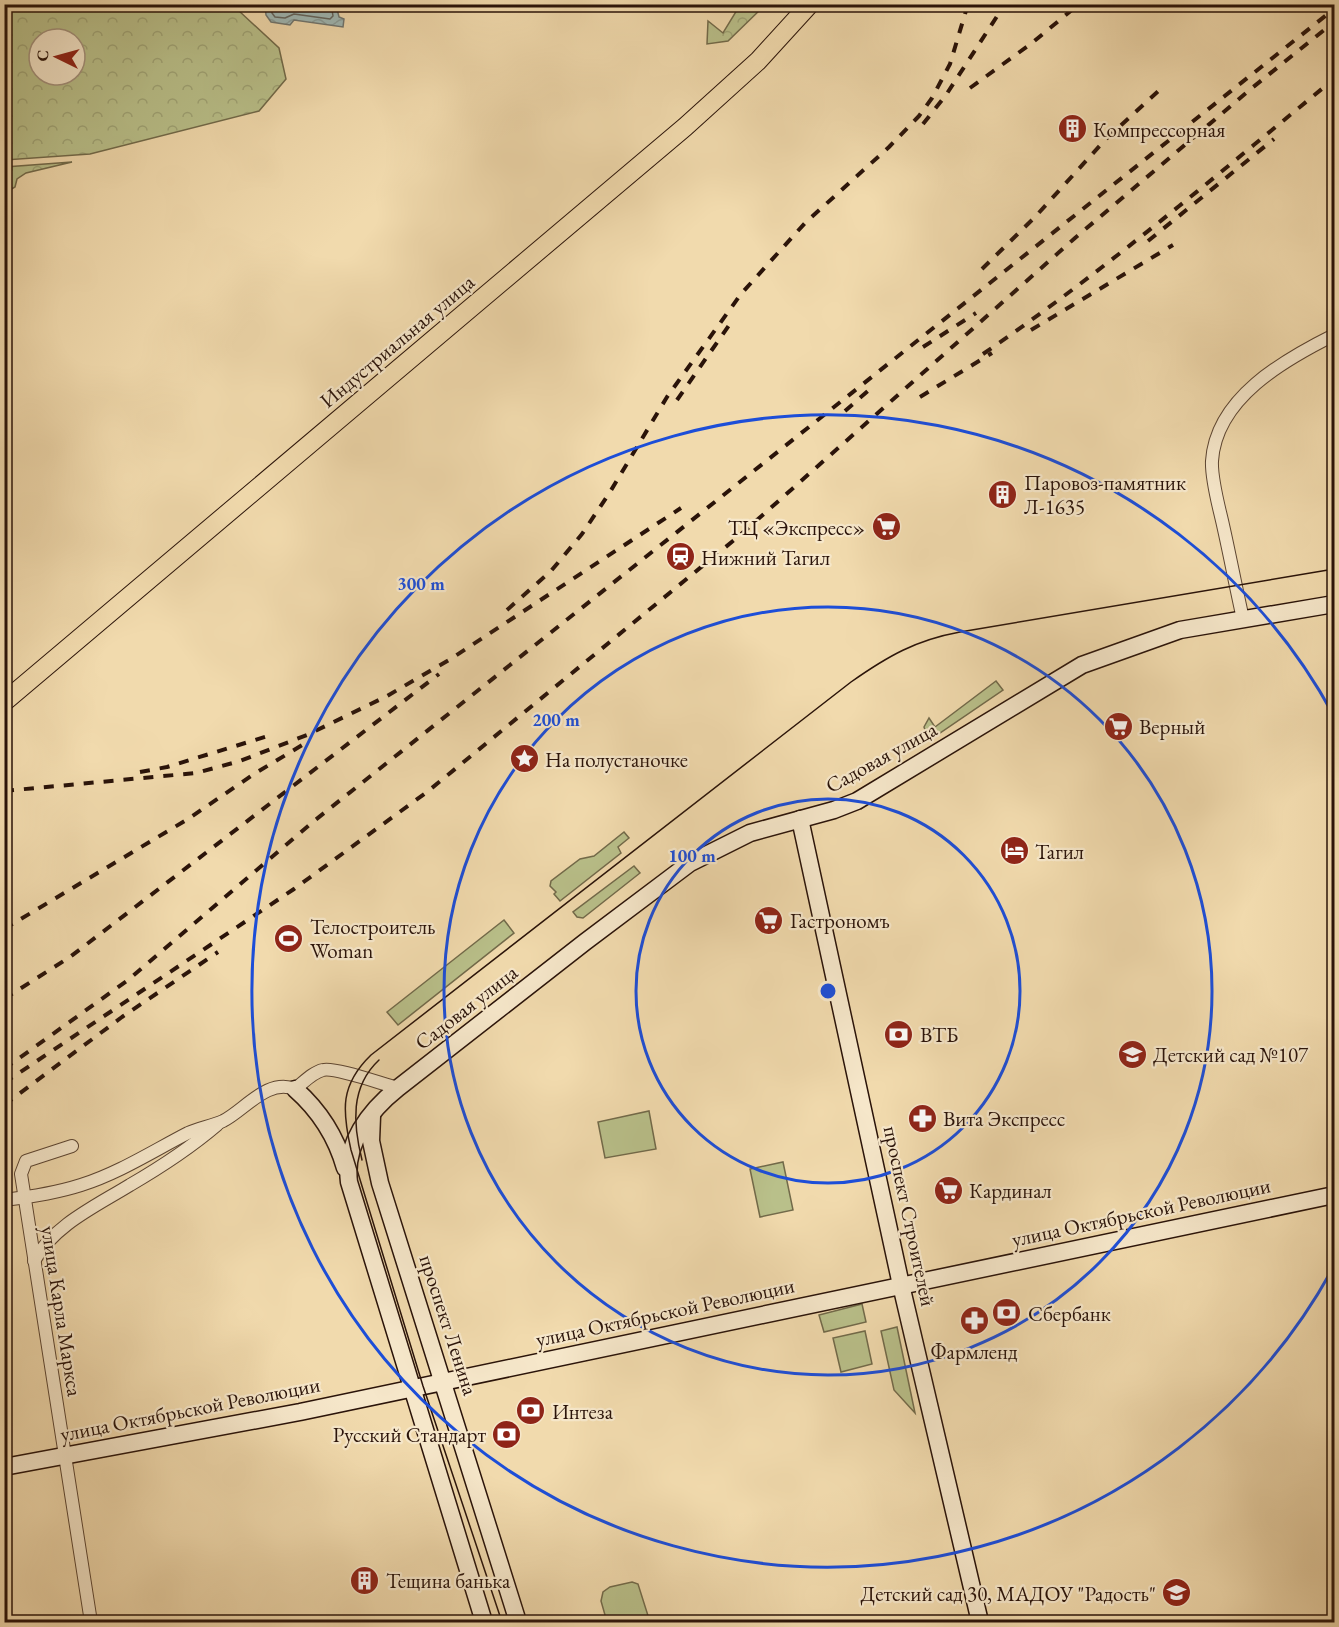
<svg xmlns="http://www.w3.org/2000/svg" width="1339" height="1627" font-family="'EB Garamond',serif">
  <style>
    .green { fill: #b9c08a; stroke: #726a4a; stroke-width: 1.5 }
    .forest { fill: url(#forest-crowns); stroke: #726a4a; stroke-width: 1.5; fill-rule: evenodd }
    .water { fill: url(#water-waves); stroke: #707670; stroke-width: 1.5 }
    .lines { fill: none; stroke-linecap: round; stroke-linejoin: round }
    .shore { stroke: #64665f; stroke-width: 1.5 }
    .street-casing { stroke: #5c4532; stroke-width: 14 }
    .secondary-casing { stroke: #2a1309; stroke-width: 19 }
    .primary-casing { stroke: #2a1309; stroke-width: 20 }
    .street { stroke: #f6e7ca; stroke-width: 12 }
    .secondary { stroke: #f6e7ca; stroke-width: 16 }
    .primary { stroke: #f1daad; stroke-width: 18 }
    .tram { stroke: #2a1309; stroke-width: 1.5 }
    .rail { stroke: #2a1309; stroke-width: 4; stroke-dasharray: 10 10; stroke-linecap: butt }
    .ring { fill: none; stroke: #1d4ed8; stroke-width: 3 }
    .labels { text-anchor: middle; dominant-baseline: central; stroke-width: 4.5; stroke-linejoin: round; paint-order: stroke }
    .poi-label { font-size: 21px; fill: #2a1309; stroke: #f6e7ca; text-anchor: start }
    .street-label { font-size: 21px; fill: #2a1309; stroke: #f6e7ca }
    .centre { fill: #1d4ed8; stroke: #f6e7ca; stroke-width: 3 }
    .ring-label { font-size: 18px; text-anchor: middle; font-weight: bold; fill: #1d4ed8; stroke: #f6e7ca; stroke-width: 4.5; stroke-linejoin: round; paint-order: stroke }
  </style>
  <defs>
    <pattern id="forest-crowns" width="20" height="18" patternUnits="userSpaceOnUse" patternTransform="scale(1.5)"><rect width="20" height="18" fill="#b9c08a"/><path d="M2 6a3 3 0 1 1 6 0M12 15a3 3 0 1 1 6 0" fill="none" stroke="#9fa476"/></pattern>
    <pattern id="water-waves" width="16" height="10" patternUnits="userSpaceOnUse" patternTransform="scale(1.5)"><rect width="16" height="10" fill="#9fb8b5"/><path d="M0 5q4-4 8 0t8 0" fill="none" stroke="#899d9a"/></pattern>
  </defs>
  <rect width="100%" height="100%" fill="#f1daad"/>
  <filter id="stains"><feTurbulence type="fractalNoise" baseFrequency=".00333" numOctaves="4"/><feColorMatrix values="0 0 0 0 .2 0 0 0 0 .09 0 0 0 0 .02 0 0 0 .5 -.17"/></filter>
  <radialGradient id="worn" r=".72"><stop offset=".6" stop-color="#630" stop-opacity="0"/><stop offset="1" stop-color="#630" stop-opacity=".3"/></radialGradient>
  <g class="green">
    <polygon points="996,681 1003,690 937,735 932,737 927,735 924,727 929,718 935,727"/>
    <polygon points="624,832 629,838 618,847 621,853 560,901 554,894 556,892 550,886 551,881 580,859 594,856"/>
    <polygon points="634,866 640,873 583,918 577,917 573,912"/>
    <polygon points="504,920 514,933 398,1025 387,1012"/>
    <polygon points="649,1111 656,1149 605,1158 598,1122"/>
    <polygon points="783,1162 793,1210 760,1217 750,1169"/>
    <polygon points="862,1304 866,1322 824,1332 819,1315"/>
    <polygon points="897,1327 915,1413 894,1390 881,1331"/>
    <polygon points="865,1331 872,1364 841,1372 833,1338"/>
    <polygon points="632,1582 638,1584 650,1622 607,1622 601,1601 603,1592 610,1587"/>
  </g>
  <g class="forest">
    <path d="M5,4L229,5L238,10L279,48L286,79L259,111L90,154L5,160ZM39,39H75V75H39Z"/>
    <polygon points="740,5 765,5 728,41 707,44 708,21 723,33"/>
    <polygon points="72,162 26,173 17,179 15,187 5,193 5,167"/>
  </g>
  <polygon class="water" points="265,5 336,5 339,17 344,19 343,27 294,20 290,25 271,22 266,15"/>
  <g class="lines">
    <polyline class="shore" points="271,4 272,13 275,17 285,18 294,14 330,19 333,16 331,4"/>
    <defs>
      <g id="street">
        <path d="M1243,619C1236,588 1230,556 1223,525C1219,507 1211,479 1212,461C1216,398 1284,360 1334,335"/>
        <polyline points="72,1146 26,1161 21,1174 91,1622"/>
        <path d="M4,1200C30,1197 56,1193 81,1185C119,1173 153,1151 188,1133C199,1128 212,1126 223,1121C245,1110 267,1078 295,1089C303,1083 313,1072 323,1070C335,1067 382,1084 398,1088"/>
        <path d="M34,1261C54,1225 96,1206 130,1185C161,1167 190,1148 217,1125"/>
      </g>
      <g id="secondary">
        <polyline points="800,819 901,1285 980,1622"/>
        <path d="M295,1089C320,1111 336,1136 345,1168"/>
        <polyline points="372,1116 371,1141 380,1183 518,1622"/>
        <polyline points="4,1467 300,1412 1334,1195"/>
        <path d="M484,1622L349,1182C344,1144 369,1111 398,1088L585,942L690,863L750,833L834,810L857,801L1082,665L1180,630L1334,604"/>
      </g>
      <polyline id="primary" points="4,702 685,127 758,61 810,4"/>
    </defs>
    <use href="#street" class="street-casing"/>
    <use href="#secondary" class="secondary-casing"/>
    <use href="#primary" class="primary-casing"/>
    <use href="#street" class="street"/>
    <use href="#secondary" class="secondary"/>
    <use href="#primary" class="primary"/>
    <g class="tram">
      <path d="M362,1160C353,1124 350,1087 379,1060"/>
      <path d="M502,1622L423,1386L351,1150C342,1110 340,1085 371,1055L851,682C888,656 916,640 960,632L1334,569"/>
    </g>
    <g class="rail">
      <polyline points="970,88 1032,43 1079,4"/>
      <polyline points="923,124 946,95 1005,4"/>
      <polyline points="1148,241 1274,139"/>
      <polyline points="982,269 1035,217 1105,140 1165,85"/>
      <polyline points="1031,330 1173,245"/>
      <polyline points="923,347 976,313"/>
      <path d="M983,354C1106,270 1219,173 1334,79"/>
      <polyline points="920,397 992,353"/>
      <polyline points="677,400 732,321"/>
      <polyline points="845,411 869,390"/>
      <polyline points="507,610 551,571 582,534 610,492 667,397 741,294 805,223 889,147 919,116 932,98 950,64 968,4"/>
      <polyline points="140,772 167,767 268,736"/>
      <polyline points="4,791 196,773 240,761 307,735 387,696 449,660 681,508"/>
      <polyline points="4,929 188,819 254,774 309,741"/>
      <polyline points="4,999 70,957 439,674"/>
      <polyline points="4,1069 128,980 314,821 1334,9"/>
      <polyline points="4,1083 294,889 427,792 739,536 1075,238 1252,88 1334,22"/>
      <polyline points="4,1105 122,1017 218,952"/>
    </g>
  </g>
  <g class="ring">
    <circle cx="828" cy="991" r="192"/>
    <circle cx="828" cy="991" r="384"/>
    <path d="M1334 1266A576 576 0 1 1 1334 716"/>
  </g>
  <defs>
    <symbol id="building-disc" viewBox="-11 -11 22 22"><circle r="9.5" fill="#8f2418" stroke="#f6e7ca"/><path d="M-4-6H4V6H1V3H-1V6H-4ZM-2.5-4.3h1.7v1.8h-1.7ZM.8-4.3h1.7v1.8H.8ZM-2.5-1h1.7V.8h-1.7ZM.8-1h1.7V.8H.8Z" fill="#fff"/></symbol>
    <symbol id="supermarket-disc" viewBox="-11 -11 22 22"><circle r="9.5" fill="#8f2418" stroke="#f6e7ca"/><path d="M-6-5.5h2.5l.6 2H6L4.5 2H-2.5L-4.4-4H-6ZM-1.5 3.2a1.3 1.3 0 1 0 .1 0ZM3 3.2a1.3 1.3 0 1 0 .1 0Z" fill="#fff"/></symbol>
    <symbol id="station-disc" viewBox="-11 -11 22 22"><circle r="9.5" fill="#8f2418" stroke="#f6e7ca"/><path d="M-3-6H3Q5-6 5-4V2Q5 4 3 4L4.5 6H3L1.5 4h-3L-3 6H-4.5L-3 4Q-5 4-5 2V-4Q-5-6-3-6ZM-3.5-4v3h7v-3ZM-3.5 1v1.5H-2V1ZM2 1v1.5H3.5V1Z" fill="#fff"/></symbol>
    <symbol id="sight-disc" viewBox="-11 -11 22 22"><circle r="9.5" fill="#8f2418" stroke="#f6e7ca"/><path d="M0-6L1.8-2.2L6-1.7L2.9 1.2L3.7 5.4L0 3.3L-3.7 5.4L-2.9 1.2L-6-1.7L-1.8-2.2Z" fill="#fff"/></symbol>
    <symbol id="hotel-disc" viewBox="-11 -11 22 22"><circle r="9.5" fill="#8f2418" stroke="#f6e7ca"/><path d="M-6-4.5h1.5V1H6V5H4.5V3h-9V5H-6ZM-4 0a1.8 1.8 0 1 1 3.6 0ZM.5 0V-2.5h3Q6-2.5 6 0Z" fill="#fff"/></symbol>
    <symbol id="stadium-disc" viewBox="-11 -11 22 22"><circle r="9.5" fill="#8f2418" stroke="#f6e7ca"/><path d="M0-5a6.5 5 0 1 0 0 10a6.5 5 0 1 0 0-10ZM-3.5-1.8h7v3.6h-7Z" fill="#fff"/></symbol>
    <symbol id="bank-disc" viewBox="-11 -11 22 22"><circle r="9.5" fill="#8f2418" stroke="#f6e7ca"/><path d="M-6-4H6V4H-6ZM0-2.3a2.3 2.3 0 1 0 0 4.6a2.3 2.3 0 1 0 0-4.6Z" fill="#fff"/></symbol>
    <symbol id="school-disc" viewBox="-11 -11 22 22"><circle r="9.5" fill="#8f2418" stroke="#f6e7ca"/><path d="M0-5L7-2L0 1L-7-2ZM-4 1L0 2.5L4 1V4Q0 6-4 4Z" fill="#fff"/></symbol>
    <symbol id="pharmacy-disc" viewBox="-11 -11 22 22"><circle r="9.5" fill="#8f2418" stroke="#f6e7ca"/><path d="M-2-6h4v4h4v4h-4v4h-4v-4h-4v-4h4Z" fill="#fff"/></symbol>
  </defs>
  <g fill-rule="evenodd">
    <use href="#building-disc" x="1056" y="112" width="33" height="33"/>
    <use href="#building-disc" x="986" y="478" width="33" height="33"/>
    <use href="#supermarket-disc" x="870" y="510" width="33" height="33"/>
    <use href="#station-disc" x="664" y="540" width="33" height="33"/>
    <use href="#supermarket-disc" x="1102" y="710" width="33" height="33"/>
    <use href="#sight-disc" x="508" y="742" width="33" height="33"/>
    <use href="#hotel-disc" x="998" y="834" width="33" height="33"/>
    <use href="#supermarket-disc" x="752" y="904" width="33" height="33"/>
    <use href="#stadium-disc" x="272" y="922" width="33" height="33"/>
    <use href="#bank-disc" x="882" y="1018" width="33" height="33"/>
    <use href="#school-disc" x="1116" y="1038" width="33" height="33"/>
    <use href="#pharmacy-disc" x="906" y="1102" width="33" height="33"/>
    <use href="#supermarket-disc" x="932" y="1174" width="33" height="33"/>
    <use href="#bank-disc" x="990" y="1296" width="33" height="33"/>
    <use href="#pharmacy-disc" x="958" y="1304" width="33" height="33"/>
    <use href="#bank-disc" x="514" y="1394" width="33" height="33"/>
    <use href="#bank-disc" x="490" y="1418" width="33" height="33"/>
    <use href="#building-disc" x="348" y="1564" width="33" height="33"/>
    <use href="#school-disc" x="1160" y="1576" width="33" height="33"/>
  </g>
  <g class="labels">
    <g class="poi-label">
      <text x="1093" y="129">Компрессорная</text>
      <text x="1024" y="482">Паровоз-памятник<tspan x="1024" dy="24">Л-1635</tspan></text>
      <text x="865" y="527" text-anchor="end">ТЦ «Экспресс»</text>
      <text x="701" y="557">Нижний Тагил</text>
      <text x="1139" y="726">Верный</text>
      <text x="545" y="759">На полустаночке</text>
      <text x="1035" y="851">Тагил</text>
      <text x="790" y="920">Гастрономъ</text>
      <text x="310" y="926">Телостроитель<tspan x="310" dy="24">Woman</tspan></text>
      <text x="920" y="1034">ВТБ</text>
      <text x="1153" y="1054">Детский сад №107</text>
      <text x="943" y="1118">Вита Экспресс</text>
      <text x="969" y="1190">Кардинал</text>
      <text x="1028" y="1313">Сбербанк</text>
      <text x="974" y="1351" text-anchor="middle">Фармленд</text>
      <text x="552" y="1411">Интеза</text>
      <text x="486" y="1434" text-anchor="end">Русский Стандарт</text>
      <text x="386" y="1580">Тещина банька</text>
      <text x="1156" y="1593" text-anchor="end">Детский сад 30, МАДОУ "Радость"</text>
    </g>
    <g class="street-label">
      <text transform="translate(397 341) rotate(-40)">Индустриальная улица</text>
      <text transform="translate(881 757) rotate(-29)">Садовая улица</text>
      <text transform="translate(466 1007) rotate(-38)">Садовая улица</text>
      <text transform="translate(1141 1212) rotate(-12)">улица Октябрьской Революции</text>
      <text transform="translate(910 1216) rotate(78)">проспект Строителей</text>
      <text transform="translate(62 1311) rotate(81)">улица Карла Маркса</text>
      <text transform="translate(665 1312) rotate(-12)">улица Октябрьской Революции</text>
      <text transform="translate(449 1325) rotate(72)">проспект Ленина</text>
      <text transform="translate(190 1409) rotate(-11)">улица Октябрьской Революции</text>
    </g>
  </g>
  <circle cx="828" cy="991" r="9" class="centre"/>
  <g class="ring-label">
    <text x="421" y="590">300 m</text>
    <text x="556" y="726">200 m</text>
    <text x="692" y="862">100 m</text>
  </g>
  <rect width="1339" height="1627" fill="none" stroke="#f1daad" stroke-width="24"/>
  <rect x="6" y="6" width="1327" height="1615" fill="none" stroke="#2a1309" stroke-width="3"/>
  <rect x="12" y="12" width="1315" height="1603" fill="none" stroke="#2a1309" stroke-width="1.5"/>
  <g transform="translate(57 57) rotate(275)"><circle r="28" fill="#f6e7ca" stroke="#a4927d" stroke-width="1.5"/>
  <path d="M0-4.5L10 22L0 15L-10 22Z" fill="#8f2418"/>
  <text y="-9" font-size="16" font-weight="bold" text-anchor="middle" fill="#2a1309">С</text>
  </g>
  <rect width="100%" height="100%" filter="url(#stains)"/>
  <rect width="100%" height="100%" fill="url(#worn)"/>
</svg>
